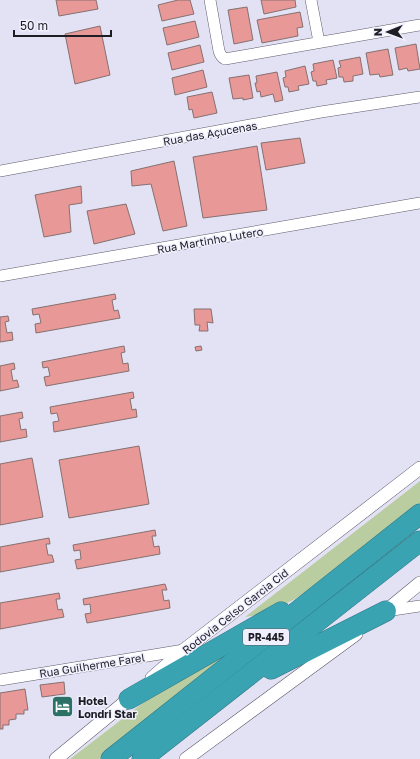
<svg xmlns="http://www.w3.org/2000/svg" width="420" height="759" font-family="'Golos Text',sans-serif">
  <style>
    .green { fill: #bacda0 }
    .building { fill: #e89896; stroke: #857170 }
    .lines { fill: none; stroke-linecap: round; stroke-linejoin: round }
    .minor-casing { stroke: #5d5b6b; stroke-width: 12 }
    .tertiary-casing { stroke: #5d5b6b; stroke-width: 14 }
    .motorway-casing { stroke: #307480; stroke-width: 21 }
    .minor { stroke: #fff; stroke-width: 11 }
    .tertiary { stroke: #fff; stroke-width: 13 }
    .motorway { stroke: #3aa3b2; stroke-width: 20 }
    .labels { text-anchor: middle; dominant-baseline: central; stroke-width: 3; stroke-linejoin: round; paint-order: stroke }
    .shield { fill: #f0effe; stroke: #5d5c65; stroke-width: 1 }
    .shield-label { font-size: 10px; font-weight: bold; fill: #1e1d24 }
    .street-label { font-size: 11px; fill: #1e1d24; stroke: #f0effe }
    .poi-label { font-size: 11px; font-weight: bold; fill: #1e1d24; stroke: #f0effe; text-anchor: start }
  </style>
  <rect width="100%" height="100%" fill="#e3e1f4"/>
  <g class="green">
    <polygon points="420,481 420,503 315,586 295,599 281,606 264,614 245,617"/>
    <polygon points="271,624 99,759 70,759 169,683"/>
  </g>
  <g class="building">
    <polygon points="56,0 96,0 98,9 59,16"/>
    <polygon points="178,0 190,0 194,14 162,21 158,5"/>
    <polygon points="261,0 295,0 296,7 264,14"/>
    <polygon points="247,7 253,40 234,44 228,10"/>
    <polygon points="300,12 303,27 297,28 298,36 262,43 257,20"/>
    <polygon points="195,21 199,37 167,45 163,28"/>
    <polygon points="100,26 110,75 75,84 65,34"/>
    <polygon points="416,44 420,69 408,71 407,68 399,70 395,48"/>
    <polygon points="200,45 204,62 172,70 168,53"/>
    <polygon points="388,49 393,75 380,77 379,74 370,75 366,53"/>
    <polygon points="360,57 363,74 353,76 353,81 344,82 343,77 339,77 338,68 341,67 339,61"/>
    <polygon points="333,60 337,78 326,80 327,84 317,86 316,81 313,81 311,72 314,71 313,64"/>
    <polygon points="305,66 309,84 298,86 299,90 289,92 288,87 285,87 283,78 286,77 285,71"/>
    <polygon points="203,70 207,87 175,95 172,78"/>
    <polygon points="277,72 283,100 275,102 273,94 261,97 260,91 257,92 255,83 257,83 256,76"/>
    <polygon points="249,75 253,98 243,100 243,98 233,99 229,78"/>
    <polygon points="212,92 217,113 194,118 192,109 189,110 187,97"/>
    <polygon points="300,138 305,163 266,170 261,143"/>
    <polygon points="257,146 267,210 203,218 193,157"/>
    <polygon points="174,161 187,226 163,231 151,184 132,186 131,171"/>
    <polygon points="81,186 82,203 69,205 71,232 44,237 35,195"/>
    <polygon points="126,204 135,234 94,244 87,211"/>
    <polygon points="115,294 116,299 112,300 114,311 118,310 120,318 36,333 35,324 41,323 39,314 33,315 32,309"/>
    <polygon points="194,309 211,309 213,323 207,322 208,331 199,331 200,325 195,325"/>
    <polygon points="8,316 9,321 5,322 7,333 12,332 13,340 0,342 0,317"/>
    <polygon points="124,346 125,352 121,353 123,364 128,363 129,371 46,386 44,377 50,376 48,367 43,368 42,362"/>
    <polygon points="201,346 202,350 196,351 195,347"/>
    <polygon points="14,363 15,369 11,370 13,381 17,380 19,387 0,391 0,366"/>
    <polygon points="133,392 134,398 130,399 132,410 136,409 137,417 54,432 53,422 59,421 57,413 51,414 50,407"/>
    <polygon points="22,412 23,418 19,419 21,430 26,429 27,437 0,442 0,416"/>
    <polygon points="139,446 149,504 69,518 59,460"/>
    <polygon points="32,458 43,517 0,525 0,464"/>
    <polygon points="155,530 156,536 152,536 154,547 159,546 160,554 77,569 75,560 81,559 80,550 74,551 73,545"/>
    <polygon points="49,538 50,544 46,544 48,555 52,555 54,562 0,572 0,547"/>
    <polygon points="165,584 167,590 162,590 164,601 169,600 170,608 87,623 85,614 91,613 90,604 84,605 83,599"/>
    <polygon points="59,593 60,599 56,599 58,610 62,609 64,617 0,629 0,603"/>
    <polygon points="64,682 65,694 42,697 40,685"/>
    <polygon points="25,689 28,710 24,710 24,714 16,714 16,719 9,720 9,725 3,725 3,729 0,729 0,693"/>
  </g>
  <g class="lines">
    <defs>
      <g id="minor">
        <path d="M210,0L219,51C220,54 221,57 225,59L420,25"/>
        <polyline points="311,0 319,42"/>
        <polyline points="0,171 321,112 420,97"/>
        <polyline points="0,276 420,203"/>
        <polyline points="386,611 420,606"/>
        <polyline points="0,680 184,650"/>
      </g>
      <g id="tertiary">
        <polyline points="381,615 420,583"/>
        <polyline points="152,678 184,650 420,468"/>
        <polyline points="56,759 135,694"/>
        <polyline points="186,759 356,634"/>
      </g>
      <g id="motorway">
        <polyline points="271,669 386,611"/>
        <polyline points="129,699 281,612"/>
        <polyline points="111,759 420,514"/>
        <polyline points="142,759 420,541"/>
      </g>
    </defs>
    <use href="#minor" class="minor-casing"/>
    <use href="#tertiary" class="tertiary-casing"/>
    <use href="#motorway" class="motorway-casing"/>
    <use href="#minor" class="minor"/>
    <use href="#tertiary" class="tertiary"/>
    <use href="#motorway" class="motorway"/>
  </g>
  <defs>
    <symbol id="hotel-square" viewBox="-11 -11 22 22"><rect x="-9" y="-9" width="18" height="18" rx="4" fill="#2b7166" stroke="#f0effe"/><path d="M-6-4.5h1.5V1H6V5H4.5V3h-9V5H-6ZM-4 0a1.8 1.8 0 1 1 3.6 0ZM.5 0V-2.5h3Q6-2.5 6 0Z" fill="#fff"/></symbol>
  </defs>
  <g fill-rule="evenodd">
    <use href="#hotel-square" x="50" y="694" width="25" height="25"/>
  </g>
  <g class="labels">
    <rect class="shield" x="243" y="629" width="46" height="16" rx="3"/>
    <g class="shield-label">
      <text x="266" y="637">PR-445</text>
    </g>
    <g class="street-label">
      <text transform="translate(210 133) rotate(-10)">Rua das Açucenas</text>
      <text transform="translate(210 240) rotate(-10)">Rua Martinho Lutero</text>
      <text transform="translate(235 611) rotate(-38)">Rodovia Celso Garcia Cid</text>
      <text transform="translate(92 665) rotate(-9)">Rua Guilherme Farel</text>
    </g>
    <g class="poi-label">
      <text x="78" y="700">Hotel<tspan x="78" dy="13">Londri Star</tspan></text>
    </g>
  </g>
  <g transform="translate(388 32) rotate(269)" stroke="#f0effe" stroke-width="3" paint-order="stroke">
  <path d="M0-3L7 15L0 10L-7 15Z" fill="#1e1d24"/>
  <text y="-6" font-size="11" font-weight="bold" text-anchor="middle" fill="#1e1d24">N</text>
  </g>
  <path d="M14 30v6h97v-6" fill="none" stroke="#1e1d24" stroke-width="2"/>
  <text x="20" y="30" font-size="12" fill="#1e1d24" stroke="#f0effe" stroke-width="3" paint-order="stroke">50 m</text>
</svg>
